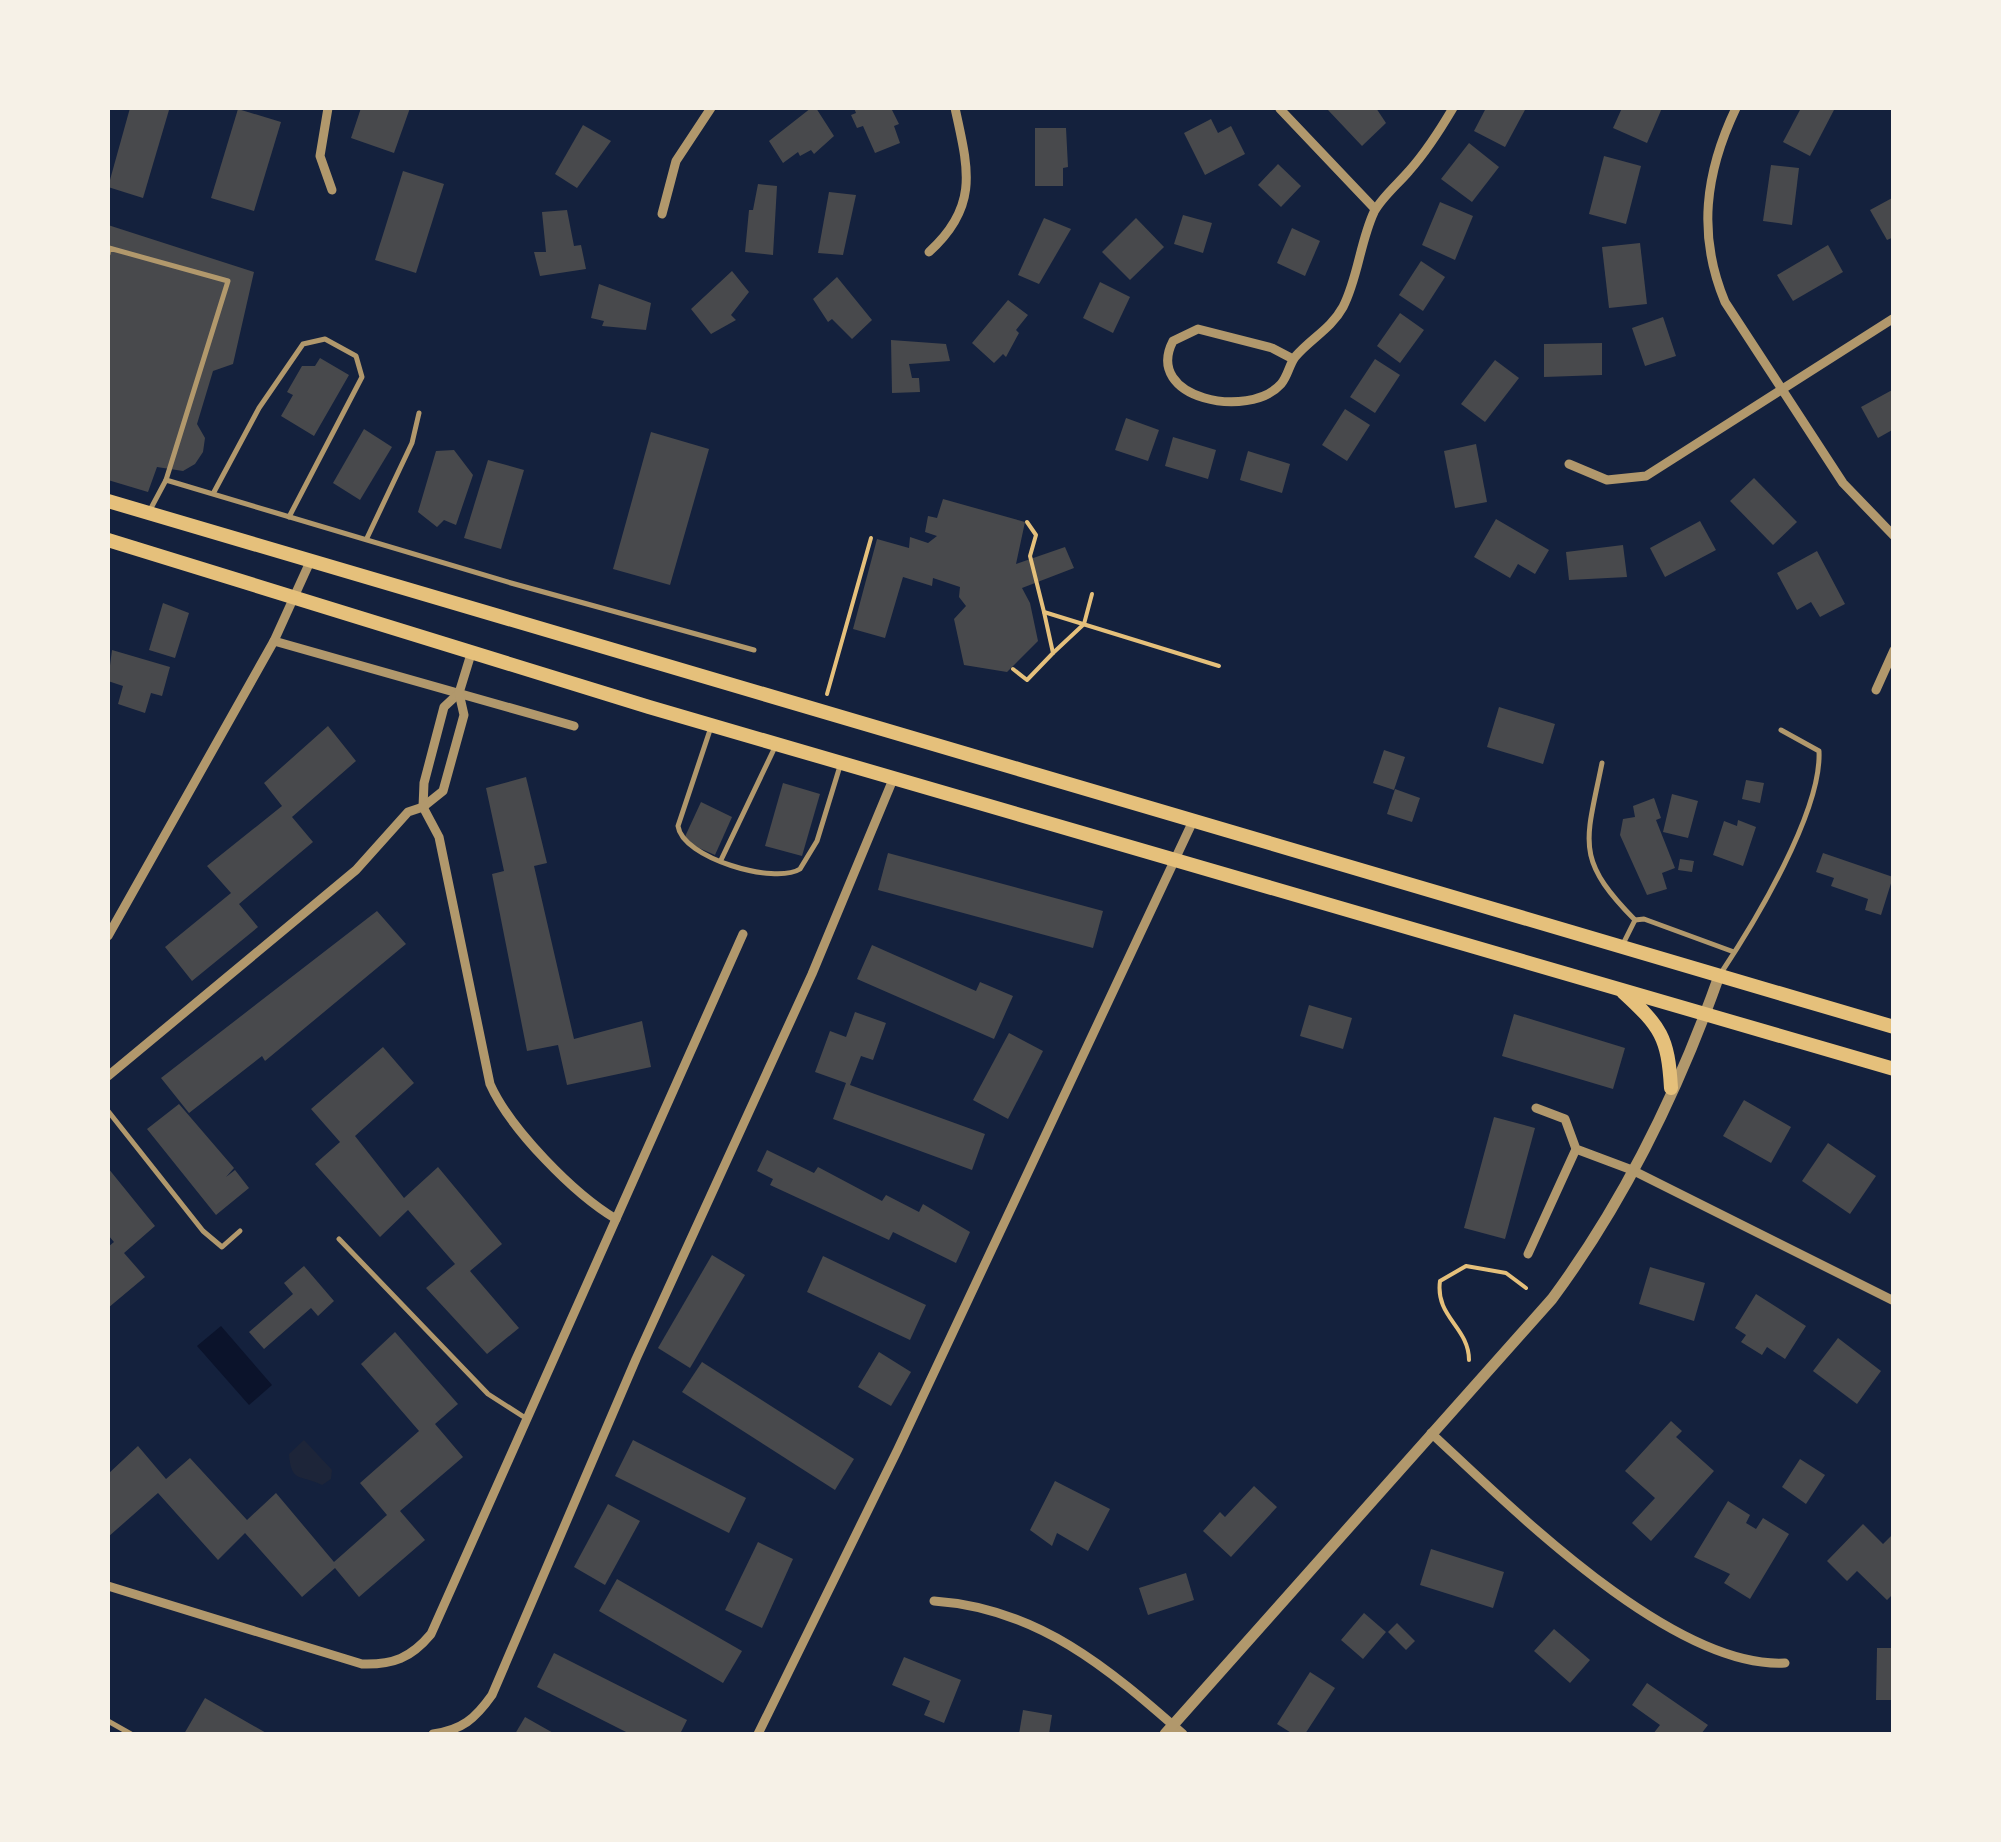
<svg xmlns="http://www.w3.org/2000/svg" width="2001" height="1842" font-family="Lato,sans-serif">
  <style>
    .green { fill: #1d2539 }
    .water { fill: #0b132b }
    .building { fill: #48494c }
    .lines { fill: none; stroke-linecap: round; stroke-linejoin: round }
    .path { stroke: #e5c07b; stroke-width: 4 }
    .service { stroke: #b1986c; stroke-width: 5 }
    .minor { stroke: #b1986c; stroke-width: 9 }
    .tertiary { stroke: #b1986c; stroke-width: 11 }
    .primary { stroke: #e5c07b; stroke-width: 14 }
  </style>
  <rect width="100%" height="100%" fill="#14213d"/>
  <path class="green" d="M304,1440L332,1470L331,1479L322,1485C301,1474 291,1484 289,1454Z"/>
  <polygon class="water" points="221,1326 272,1385 249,1405 197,1346"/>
  <g class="building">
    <polygon points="130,108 169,110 143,198 108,187"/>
    <polygon points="361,108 410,108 394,153 351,138"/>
    <polygon points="811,108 816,108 834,136 814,154 811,150 800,156 798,152 783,163 769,141"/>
    <polygon points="854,108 891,108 899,124 894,126 900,143 875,153 863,126 857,128 851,115 856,113"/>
    <polygon points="1331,108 1376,108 1386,123 1362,146 1328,110"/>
    <polygon points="1486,108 1526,108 1505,147 1474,131"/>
    <polygon points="1622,108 1662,108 1647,143 1613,128"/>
    <polygon points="1801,108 1835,108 1810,156 1783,142"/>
    <polygon points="238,109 281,122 254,211 211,198"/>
    <polygon points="1211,119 1218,133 1231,126 1245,154 1205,175 1184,133"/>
    <polygon points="583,125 611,141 577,188 555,174"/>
    <polygon points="1035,128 1066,128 1068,167 1063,168 1063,186 1035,186"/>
    <polygon points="1469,143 1499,167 1472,202 1441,179"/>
    <polygon points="1604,156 1641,166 1626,224 1589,214"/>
    <polygon points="1278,164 1301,186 1281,207 1258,185"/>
    <polygon points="1771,165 1799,168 1792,225 1763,221"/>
    <polygon points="403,171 444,184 416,273 375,260"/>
    <polygon points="758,184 777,186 773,255 745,252 749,210 753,210"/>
    <polygon points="829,192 856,195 843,255 818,253"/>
    <polygon points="1894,197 1894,237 1887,240 1870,210"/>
    <polygon points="1440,202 1473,216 1455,260 1422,245"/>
    <polygon points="567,210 574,246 581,245 586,269 540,276 534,252 546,252 542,212"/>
    <polygon points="1183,215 1212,223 1203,253 1174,244"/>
    <polygon points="1044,218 1071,229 1039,284 1018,275"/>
    <polygon points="1136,218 1164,247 1130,280 1102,252"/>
    <polygon points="108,225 254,272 233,364 213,371 197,424 205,438 203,452 195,464 183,471 157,467 148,492 108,480"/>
    <polygon points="1292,228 1320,241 1305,276 1277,263"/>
    <polygon points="1640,243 1647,304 1609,308 1602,247"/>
    <polygon points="1828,245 1843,272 1793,301 1777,275"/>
    <polygon points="1421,261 1445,277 1423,311 1399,295"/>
    <polygon points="732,271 749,292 731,315 736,320 711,334 691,309"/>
    <polygon points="837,277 872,320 852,339 832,319 828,322 813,299"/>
    <polygon points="1100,282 1130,297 1113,333 1083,318"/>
    <polygon points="599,284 651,303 646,330 602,326 604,321 591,318"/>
    <polygon points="1008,300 1028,315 1016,330 1019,333 1006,357 1003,354 994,363 972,343"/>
    <polygon points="1400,313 1424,330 1400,363 1377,346"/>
    <polygon points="1663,317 1676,356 1645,366 1632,328"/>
    <polygon points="891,340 946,344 950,361 909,364 912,378 919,378 920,392 892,393"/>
    <polygon points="1602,343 1602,375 1544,377 1544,344"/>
    <polygon points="320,358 349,375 314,436 281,416 293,395 287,392 302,366 315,366"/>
    <polygon points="1375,359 1400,375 1375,413 1350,397"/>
    <polygon points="1495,360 1519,378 1485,422 1461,404"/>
    <polygon points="1894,389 1894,429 1878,438 1861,407"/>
    <polygon points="1345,409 1370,425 1347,461 1322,445"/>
    <polygon points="1126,418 1159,430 1148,461 1115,450"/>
    <polygon points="364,429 392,447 360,500 333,483"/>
    <polygon points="651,432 709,449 670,585 613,569"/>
    <polygon points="1173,437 1216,450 1208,479 1165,466"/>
    <polygon points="1476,444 1487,502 1455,508 1444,451"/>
    <polygon points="454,450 473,475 456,525 444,520 437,527 418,512 436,451"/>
    <polygon points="1248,451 1290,464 1282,493 1240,480"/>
    <polygon points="488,460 524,470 501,549 464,538"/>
    <polygon points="1754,478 1797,522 1773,545 1730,501"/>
    <polygon points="943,499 1025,522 1016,564 1065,547 1074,568 1022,588 1030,603 1038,641 1007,672 964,665 954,619 966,606 959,597 960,587 933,578 932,586 903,577 885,638 853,629 877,539 909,548 910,537 928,543 937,536 925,532 928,516 937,518"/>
    <polygon points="1496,519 1549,550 1535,574 1518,564 1510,578 1474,557"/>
    <polygon points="1700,521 1716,550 1665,577 1650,548"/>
    <polygon points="1623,545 1627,577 1569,580 1566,552"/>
    <polygon points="1817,551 1845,604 1820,617 1811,602 1797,610 1777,573"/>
    <polygon points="163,603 189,613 175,658 149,650"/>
    <polygon points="112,650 170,667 162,696 151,693 145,713 118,704 123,686 108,681"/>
    <polygon points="1499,707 1555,724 1543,764 1487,747"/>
    <polygon points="328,726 356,761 292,817 313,842 239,904 258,927 192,981 165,947 231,893 207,866 282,806 264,783"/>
    <polygon points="1384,750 1405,757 1394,790 1373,783"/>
    <polygon points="526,777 547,863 534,866 574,1039 642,1021 651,1067 567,1085 558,1045 527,1051 492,874 504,871 486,788"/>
    <polygon points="1746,780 1764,783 1760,803 1742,799"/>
    <polygon points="783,783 820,794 802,856 765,846"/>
    <polygon points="1395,789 1420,798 1412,822 1387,814"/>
    <polygon points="1672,794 1698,801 1688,838 1663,832"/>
    <polygon points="1654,798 1661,818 1656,820 1675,868 1662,873 1667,889 1647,895 1620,835 1623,819 1635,817 1633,806"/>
    <polygon points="701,802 732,817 715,855 683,841"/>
    <polygon points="1738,820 1756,827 1743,866 1713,855 1724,821 1737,826"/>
    <polygon points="888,853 1103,911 1093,948 878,890"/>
    <polygon points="1823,853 1893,877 1881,915 1865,910 1868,899 1831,886 1834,878 1816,872"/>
    <polygon points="1680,859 1694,861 1692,872 1678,870"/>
    <polygon points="377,911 406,944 265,1061 262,1056 189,1113 161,1078"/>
    <polygon points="872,945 976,991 980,982 1013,996 994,1039 857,979"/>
    <polygon points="1309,1005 1352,1018 1343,1049 1300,1036"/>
    <polygon points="855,1012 886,1023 873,1060 861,1056 850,1085 985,1134 972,1170 833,1119 846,1083 815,1072 830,1031 846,1037"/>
    <polygon points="1514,1014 1625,1048 1613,1089 1502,1056"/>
    <polygon points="1009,1033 1043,1051 1008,1119 973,1100"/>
    <polygon points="383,1047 414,1083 355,1136 404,1198 438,1167 502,1244 470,1271 519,1328 487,1354 426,1288 455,1264 408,1210 380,1237 315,1164 340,1142 311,1109"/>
    <polygon points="1744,1100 1791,1127 1771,1163 1723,1136"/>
    <polygon points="179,1104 234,1168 226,1177 235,1170 249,1188 216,1215 147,1129"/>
    <polygon points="1494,1117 1535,1128 1505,1239 1464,1228"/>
    <polygon points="1828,1143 1876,1176 1850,1214 1802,1181"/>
    <polygon points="767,1150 814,1173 818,1167 882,1201 886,1195 919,1212 923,1204 970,1232 956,1263 893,1232 889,1240 770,1185 773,1179 757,1171"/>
    <polygon points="108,1168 155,1226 124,1253 145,1277 108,1308 108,1247 114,1242 108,1235"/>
    <polygon points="712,1255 745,1275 690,1368 658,1348"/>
    <polygon points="823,1256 926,1305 910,1340 807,1292"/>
    <polygon points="304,1266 334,1301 318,1316 311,1308 264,1349 249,1332 293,1294 284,1283"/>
    <polygon points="1650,1267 1705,1283 1694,1321 1639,1304"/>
    <polygon points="1756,1294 1806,1326 1785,1359 1767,1347 1762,1355 1741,1342 1746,1335 1735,1328"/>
    <polygon points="395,1332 458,1404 435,1424 463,1457 400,1511 425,1540 359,1597 335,1568 302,1597 245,1533 218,1560 158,1493 108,1537 108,1474 138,1446 166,1479 190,1458 247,1520 276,1493 334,1562 387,1515 360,1483 419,1431 361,1364"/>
    <polygon points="1838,1338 1881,1371 1857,1404 1813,1371"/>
    <polygon points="879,1352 911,1372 891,1406 858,1387"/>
    <polygon points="702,1362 854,1459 835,1490 682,1392"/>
    <polygon points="1671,1421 1682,1431 1676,1437 1714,1471 1651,1541 1632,1523 1655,1498 1625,1471"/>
    <polygon points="633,1440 746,1498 729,1533 615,1476"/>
    <polygon points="1800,1459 1825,1475 1806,1504 1782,1487"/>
    <polygon points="1055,1481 1110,1509 1088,1551 1057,1533 1052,1546 1030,1530"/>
    <polygon points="1254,1486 1277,1507 1231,1557 1203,1531 1220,1512 1225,1517"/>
    <polygon points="1728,1501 1750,1515 1746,1523 1756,1529 1763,1518 1789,1534 1750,1599 1724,1583 1730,1574 1694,1557"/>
    <polygon points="608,1504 640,1521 605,1585 574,1567"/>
    <polygon points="1863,1524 1883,1544 1894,1533 1894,1593 1887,1600 1857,1571 1847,1581 1827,1561"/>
    <polygon points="758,1542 793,1559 762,1628 725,1610"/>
    <polygon points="1431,1549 1504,1572 1493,1608 1420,1585"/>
    <polygon points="1186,1573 1194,1600 1148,1615 1139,1588"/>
    <polygon points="617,1579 742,1651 723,1683 599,1611"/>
    <polygon points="1364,1613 1386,1632 1363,1659 1341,1640"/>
    <polygon points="1397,1623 1415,1641 1406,1650 1388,1632"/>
    <polygon points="1554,1629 1590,1660 1570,1683 1534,1651"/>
    <polygon points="1877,1648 1894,1648 1894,1700 1876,1700"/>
    <polygon points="554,1653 687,1720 680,1734 630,1734 537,1687"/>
    <polygon points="904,1657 961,1680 944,1723 924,1715 930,1701 892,1685"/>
    <polygon points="1310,1672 1335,1688 1305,1734 1293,1734 1277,1724"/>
    <polygon points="1647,1683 1708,1725 1701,1734 1653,1734 1660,1725 1632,1705"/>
    <polygon points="205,1698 268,1734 184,1734"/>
    <polygon points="1023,1710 1052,1715 1049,1734 1019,1734"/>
    <polygon points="525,1717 555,1734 515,1734"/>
  </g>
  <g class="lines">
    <g class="path">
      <polyline points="1027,522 1036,535 1030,556 1044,612 1219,666"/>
      <polyline points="1053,653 1084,624 1092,594"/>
      <polyline points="1013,669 1027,680 1053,653 1044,612"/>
      <polyline points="827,694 871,538"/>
      <path d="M1469,1360C1469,1327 1435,1317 1440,1281L1466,1266L1506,1273L1526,1288"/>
    </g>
    <g class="service">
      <polyline points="108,254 109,248 228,281 166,480"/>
      <polyline points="214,492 259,408 303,344 325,339 356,356 362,377 289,517"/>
      <polyline points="150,510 166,480 511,583 754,650"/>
      <polyline points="367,538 412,443 419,413"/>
      <path d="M711,727L678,826C682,858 775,885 800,869L817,841L840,766"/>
      <path d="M1602,763C1586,843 1574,858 1635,920L1644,919L1734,952"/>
      <polyline points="721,860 776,745"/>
      <polyline points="1623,944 1635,920"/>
      <path d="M1721,973C1755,922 1822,811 1819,751L1781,730"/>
      <polyline points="108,1111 203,1231 222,1247 240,1231"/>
      <polyline points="339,1239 488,1394 527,1419"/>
      <polyline points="108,1721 131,1734"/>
    </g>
    <g class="minor">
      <polyline points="328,108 320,156 332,190"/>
      <path d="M1736,108C1705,173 1697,235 1725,302L1843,483L1894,536"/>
      <polyline points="1280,109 1375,209"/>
      <polyline points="662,214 676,161 711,108"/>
      <path d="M929,252C980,206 968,168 955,108"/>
      <path d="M1293,359L1272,348L1198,329L1173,341C1143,399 1249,420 1281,384C1288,376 1289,365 1295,357C1310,339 1331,329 1343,307C1358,278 1360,242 1374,212C1382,197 1398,184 1409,171C1426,152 1440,130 1453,108"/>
      <polyline points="1569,464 1607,480 1646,476 1894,318"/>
      <polyline points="274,641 574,726"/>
      <path d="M471,654L459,693L444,707L424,783L423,807L439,837L490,1084C510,1129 574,1194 616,1219"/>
      <polyline points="1876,690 1894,650"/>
      <polyline points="108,936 274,641 309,564"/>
      <polyline points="108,1076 356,870 408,812 423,807 443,791 464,715 459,693"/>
      <polyline points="1536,1108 1565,1119 1576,1149 1632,1170 1894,1301"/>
      <polyline points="1528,1254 1576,1149"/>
      <path d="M1431,1433C1512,1508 1672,1669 1785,1663"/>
      <path d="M108,1586L362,1664C393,1665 411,1658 431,1634L743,934"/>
      <path d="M934,1601C1038,1608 1108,1668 1183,1734"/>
      <path d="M433,1734C462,1730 475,1719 492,1695L636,1359L812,974L894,777"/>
      <polyline points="758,1734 898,1449 1193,821"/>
    </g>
    <path class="tertiary" d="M1165,1734L1552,1299C1623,1203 1679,1089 1719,976"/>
    <g class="primary">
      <polyline points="108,501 1894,1027"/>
      <polyline points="108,540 649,707 1894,1069"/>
      <path d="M1623,992C1661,1027 1668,1037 1671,1088"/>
    </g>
  </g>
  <rect width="2001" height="1842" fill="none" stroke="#f6f1e7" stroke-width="220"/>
</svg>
